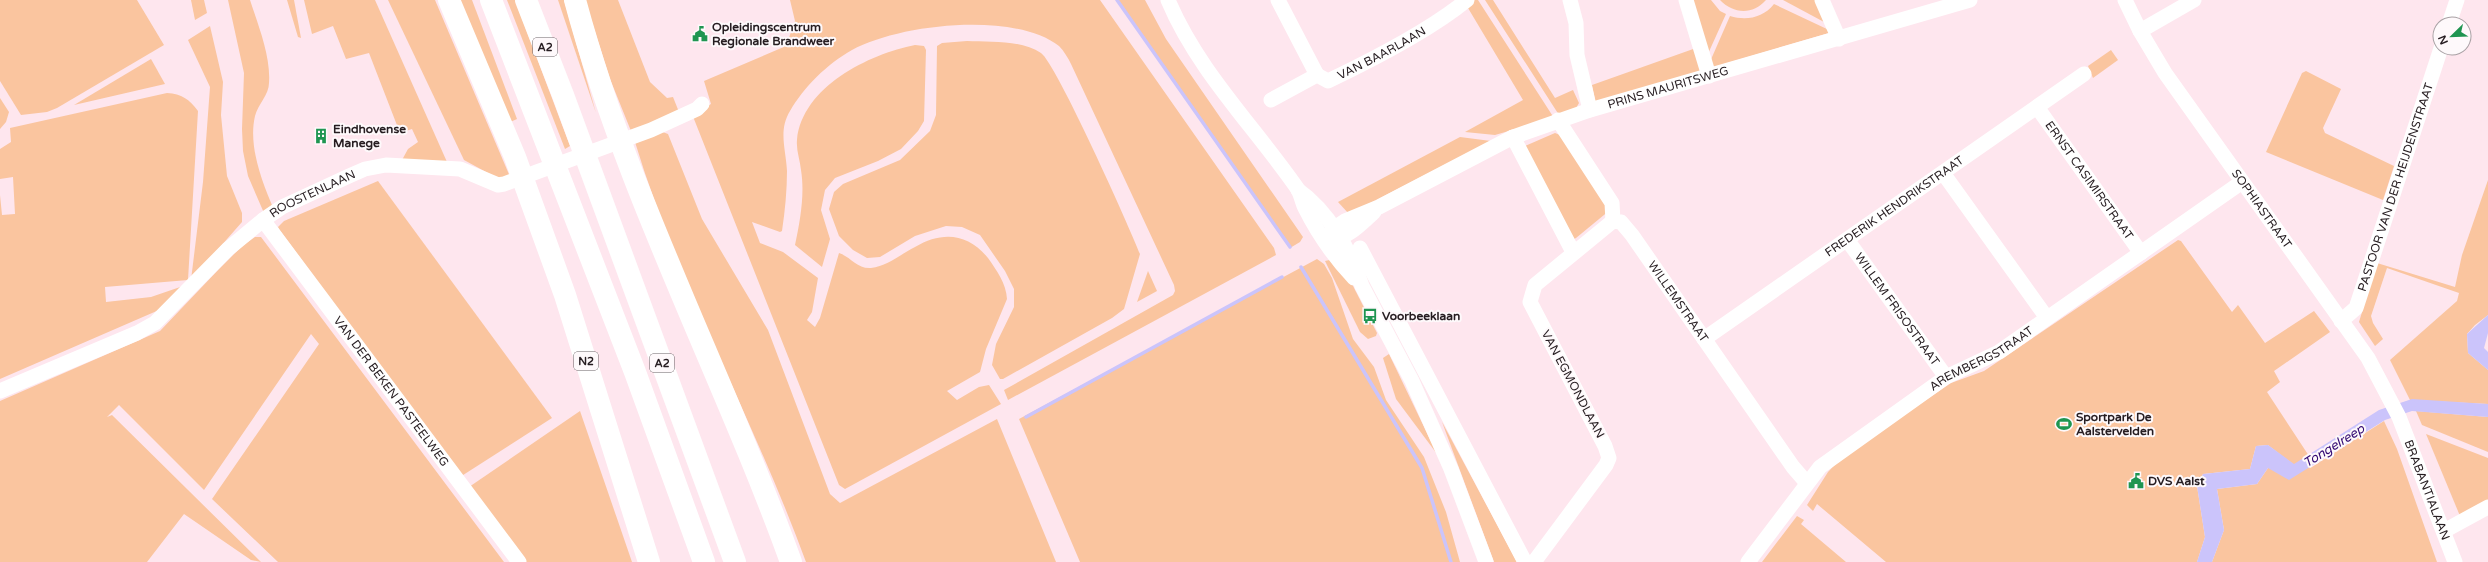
<svg xmlns="http://www.w3.org/2000/svg" width="2488" height="562" font-family="'Varela Round',sans-serif">
  <style>
    .green { fill: #fac59f }
    .water { fill: #cbc4fb }
    .lines { fill: none; stroke-linecap: round; stroke-linejoin: round }
    .stream { stroke: #cbc4fb; stroke-width: 3.5 }
    .minor { stroke: #fff; stroke-width: 15 }
    .highway { stroke: #fff; stroke-width: 22 }
    .labels { text-anchor: middle; dominant-baseline: central; stroke-width: 4; stroke-linejoin: round; paint-order: stroke }
    .shield { fill: #fef9fb; stroke: #675f62; stroke-width: 1 }
    .shield-label { font-size: 11px; font-weight: bold; fill: #261d21 }
    .poi-label { font-size: 12px; font-weight: bold; fill: #261d21; stroke: #fef9fb; text-anchor: start }
    .street-label { font-size: 12px; fill: #261d21; stroke: #fef9fb }
    .water-label { font-size: 13px; font-style: italic; fill: #310771; stroke: #fef9fb }
  </style>
  <rect width="100%" height="100%" fill="#fee6ee"/>
  <g class="green">
    <polygon points="0,0 137,0 164,45 57,108 47,112 21,115 0,81"/>
    <polygon points="191,0 204,0 207,13 195,20"/>
    <path d="M228,0H250C258,25 271,56 269,83C269,95 258,104 255,116C248,146 262,182 274,210L264,213L248,176L243,151L242,129L244,73Z"/>
    <polygon points="287,0 294,0 301,38 298,37"/>
    <polygon points="304,0 375,0 447,162 402,160 408,149 418,142 412,129 400,133 369,53 346,59 333,26 312,34"/>
    <polygon points="388,0 435,0 511,179 497,178 464,160"/>
    <polygon points="456,0 472,0 517,119 508,123"/>
    <polygon points="507,0 515,0 570,146 565,149"/>
    <polygon points="558,0 564,0 596,113"/>
    <polygon points="585,0 618,0 650,82 667,98 673,97 679,112 631,131 610,79"/>
    <path d="M790,0H1100L1274,248L1276,255L1008,400L1004,390L1173,295L1175,291L1174,285L1071,64C1068,58 1064,51 1059,46C1014,11 899,24 852,50C827,64 804,87 790,111C778,131 786,149 787,171C787,190 785,211 782,231L780,232L752,222L760,243L783,252L818,278L812,312L807,320L815,327L820,318L839,253C851,257 857,269 871,268C888,266 901,254 915,247C942,231 968,233 988,258C997,271 1006,283 1007,299L986,349L980,372L947,391L957,400L979,387L989,385L1001,404L845,489L839,485L692,114L711,104L704,81L786,46L795,21Z"/>
    <polygon points="1116,0 1145,0 1166,39 1303,237 1300,242 1290,248"/>
    <polygon points="1474,0 1478,0 1554,118 1495,135 1465,132 1523,100 1468,8"/>
    <polygon points="1485,0 1493,0 1555,98 1573,90 1579,103 1575,110 1559,115"/>
    <polygon points="1692,0 1711,0 1720,11 1726,14 1707,56"/>
    <path d="M1720,0H1766C1753,15 1733,14 1720,0Z"/>
    <polygon points="1783,0 1816,0 1824,22"/>
    <path d="M1774,4L1829,30V33L1714,67L1709,64L1730,16C1746,21 1763,18 1774,4Z"/>
    <polygon points="210,26 223,82 221,115 227,176 242,213 242,222 191,280 203,182 210,87 188,40"/>
    <path d="M967,41C990,42 1022,40 1041,53C1056,63 1130,228 1140,254L1124,309L1112,318L1003,379H1000L992,365L996,344L1014,307V289L1005,271L980,235L962,227L946,226L915,236L880,257L867,258L853,250L839,236L829,209L834,192L843,184L900,160L930,131L936,115L937,46L942,43Z"/>
    <path d="M915,45L924,46L926,50L924,121L918,131L901,149L878,161L835,178L825,190L821,210L830,239L822,267L795,245C800,222 805,194 801,170C800,160 796,150 797,140C802,87 869,54 915,45Z"/>
    <polygon points="1696,48 1703,70 1596,105 1592,85"/>
    <polygon points="2111,50 2118,60 2093,78 2088,66"/>
    <polygon points="151,59 165,84 74,105"/>
    <polygon points="2306,71 2341,89 2323,128 2325,133 2394,166 2383,200 2266,152 2302,73"/>
    <path d="M167,93C182,94 189,99 198,111L188,280L105,287L106,302L151,297L186,285L159,310L0,379V195L2,215L15,214L13,177L0,179V149L11,142L10,128Z"/>
    <polygon points="0,98 9,112 6,122 0,129"/>
    <path d="M660,131L668,134L702,219L768,330L830,494L840,503L997,419L1056,562H806C754,420 679,287 635,142Z"/>
    <polygon points="1555,133 1560,135 1610,210 1576,238 1574,239 1525,146"/>
    <polygon points="1460,137 1491,141 1349,214 1338,202"/>
    <polygon points="2488,180 2488,315 2475,325 2467,334 2468,353 2488,370 2488,404 2410,400 2390,360 2457,301 2459,293 2387,268 2371,316 2373,323 2383,339 2375,346 2359,322 2377,263 2455,287 2462,255"/>
    <polygon points="378,181 552,418 460,477 279,229 278,227 284,221"/>
    <polygon points="255,237 261,237 504,562 278,562 212,499 319,344 311,334 204,490 119,405 107,417 112,415 261,562 251,560 184,514 147,562 0,562 0,401 160,331 219,269 242,246"/>
    <polygon points="2178,240 2181,241 2232,312 2238,305 2265,343 2314,311 2330,332 2274,371 2280,382 2267,392 2309,456 2294,465 2268,445 2256,446 2250,469 2203,474 2197,486 2205,537 2197,562 1886,562 1817,504 1813,511 1807,505 1828,472 1843,456 1951,383 1984,371"/>
    <polygon points="1317,259 1324,264 1332,278 1353,339 1374,367 1386,400 1424,457 1446,512 1460,562 1080,562 1019,419"/>
    <polygon points="1334,259 1351,282 1377,333 1376,336 1368,339 1360,332 1325,261"/>
    <polygon points="1148,271 1157,291 1137,302"/>
    <polygon points="1389,354 1437,454 1396,399 1383,358"/>
    <polygon points="580,411 632,562 525,562 469,487"/>
    <polygon points="2416,411 2488,417 2488,452 2422,425"/>
    <polygon points="2384,421 2397,449 2437,562 2212,562 2224,530 2217,489 2257,484 2268,468 2312,467"/>
    <polygon points="1442,422 1517,562 1494,562"/>
    <polygon points="2426,434 2488,458 2488,501 2460,516"/>
    <polygon points="1797,516 1804,520 1801,524 1846,562 1762,562"/>
  </g>
  <g class="water">
    <polygon points="2488,315 2488,333 2484,348 2488,352 2488,370 2468,353 2467,334"/>
    <polygon points="2412,399 2488,404 2488,417 2412,411 2385,420 2289,480 2268,468 2257,484 2217,489 2224,530 2212,562 2197,562 2205,537 2197,486 2203,474 2250,469 2256,446 2268,445 2294,464 2379,410"/>
  </g>
  <g class="lines">
    <g class="stream">
      <polyline points="1117,0 1290,247"/>
      <polyline points="1301,267 1422,468 1451,562"/>
      <polyline points="1026,417 1282,277"/>
    </g>
    <g class="minor">
      <path d="M1168,0C1198,71 1254,126 1297,188C1301,194 1302,202 1305,208C1317,232 1335,258 1354,278"/>
      <polyline points="1278,0 1317,75"/>
      <polyline points="1570,0 1576,23 1577,55 1590,110"/>
      <polyline points="1686,0 1709,76"/>
      <polyline points="1822,0 1839,39"/>
      <path id="s1" d="M2125,0L2140,31L2165,73L2368,358L2399,417L2455,562"/>
      <polyline points="2449,24 2457,0"/>
      <polyline points="2140,31 2194,0"/>
      <path id="s2" d="M1317,75L1328,81C1372,60 1429,31 1467,0"/>
      <polyline points="1271,100 1317,75"/>
      <path id="s3" d="M2037,107L2141,253"/>
      <path id="s4" d="M1558,120L1612,203L1613,221L1621,222L1632,235L1793,467L1806,482"/>
      <polyline points="1513,137 1573,252"/>
      <polyline points="1943,173 2047,318"/>
      <path d="M1298,190C1328,211 1351,251 1362,286L1412,381L1451,469L1486,562"/>
      <path id="s5" d="M263,220L519,562"/>
      <path d="M1331,240C1349,237 1361,224 1374,212"/>
      <path id="s6" d="M1326,241L1333,229L1345,221L1379,207L1513,137L1590,110L1970,0"/>
      <path id="s7" d="M1848,241L1946,377"/>
      <polyline points="1360,248 1525,562"/>
      <path id="s8" d="M2341,321L2356,308L2441,48"/>
      <path id="s9" d="M1704,339L2084,74"/>
      <path id="s10" d="M0,391L137,333L155,323L228,249L263,220L282,207L349,176L365,169L386,165L460,169L498,185L504,184L651,130L697,109L702,104"/>
      <polyline points="2444,531 2488,507"/>
      <polyline points="1534,562 1606,465 1609,458 1605,446 1530,302 1535,285 1613,221"/>
      <path id="s11" d="M1748,562L1820,467L1946,377L1999,352L2242,182"/>
    </g>
    <g class="highway">
      <polyline points="449,0 515,157 565,295 649,562"/>
      <polyline points="491,0 635,372 704,562"/>
      <polyline points="526,0 563,95 735,562"/>
      <path d="M575,0C627,194 723,374 791,562"/>
    </g>
  </g>
  <defs>
    <symbol id="civic-bare" viewBox="-9 -9 18 18"><path d="M-.6-6.5H3V-4.5H.6V-3L4-1V1h2V6H-6V1h2V-1L-.6-3ZM-1.2 2.5V6h2.4V2.5Z" fill="#1f9551" stroke="#fef9fb" stroke-width="2.5" paint-order="stroke"/></symbol>
    <symbol id="building-bare" viewBox="-9 -9 18 18"><path d="M-4-6H4V6H1V3H-1V6H-4ZM-2.5-4.3h1.7v1.8h-1.7ZM.8-4.3h1.7v1.8H.8ZM-2.5-1h1.7V.8h-1.7ZM.8-1h1.7V.8H.8Z" fill="#1f9551" stroke="#fef9fb" stroke-width="2.5" paint-order="stroke"/></symbol>
    <symbol id="bus-bare" viewBox="-9 -9 18 18"><path d="M-5-6H5V4H4V6H2V4H-2V6H-4V4H-5ZM-3.5-4V0h7V-4ZM-3.5 1.2v1.5H-2V1.2ZM2 1.2v1.5H3.5V1.2Z" fill="#1f9551" stroke="#fef9fb" stroke-width="2.5" paint-order="stroke"/></symbol>
    <symbol id="stadium-bare" viewBox="-9 -9 18 18"><path d="M0-5a6.5 5 0 1 0 0 10a6.5 5 0 1 0 0-10ZM-3.5-1.8h7v3.6h-7Z" fill="#1f9551" stroke="#fef9fb" stroke-width="2.5" paint-order="stroke"/></symbol>
  </defs>
  <g fill-rule="evenodd">
    <use href="#civic-bare" x="689" y="23" width="22" height="22"/>
    <use href="#building-bare" x="310" y="125" width="22" height="22"/>
    <use href="#bus-bare" x="1359" y="305" width="22" height="22"/>
    <use href="#stadium-bare" x="2053" y="413" width="22" height="22"/>
    <use href="#civic-bare" x="2125" y="470" width="22" height="22"/>
  </g>
  <g class="labels">
    <g class="shield">
      <rect x="533" y="38" width="24" height="18" rx="3"/>
      <rect x="574" y="352" width="24" height="18" rx="3"/>
      <rect x="650" y="354" width="24" height="18" rx="3"/>
    </g>
    <g class="shield-label">
      <text x="545" y="47">A2</text>
      <text x="586" y="361">N2</text>
      <text x="662" y="363">A2</text>
    </g>
    <g class="poi-label">
      <text x="712" y="27">Opleidingscentrum<tspan x="712" dy="14">Regionale Brandweer</tspan></text>
      <text x="333" y="129">Eindhovense<tspan x="333" dy="14">Manege</tspan></text>
      <text x="1382" y="316">Voorbeeklaan</text>
      <text x="2076" y="417">Sportpark De<tspan x="2076" dy="14">Aalstervelden</tspan></text>
      <text x="2148" y="481">DVS Aalst</text>
    </g>
    <g class="street-label">
      <text stroke="none"><textPath href="#s2" startOffset="73">VAN BAARLAAN</textPath></text>
      <text stroke="none"><textPath href="#s6" startOffset="379">PRINS MAURITSWEG</textPath></text>
      <text stroke="none"><textPath href="#s3" startOffset="90">ERNST CASIMIRSTRAAT</textPath></text>
      <text stroke="none"><textPath href="#s8" startOffset="147">PASTOOR VAN DER HEIJDENSTRAAT</textPath></text>
      <text stroke="none"><textPath href="#s10" startOffset="375">ROOSTENLAAN</textPath></text>
      <text stroke="none"><textPath href="#s9" startOffset="232">FREDERIK HENDRIKSTRAAT</textPath></text>
      <text stroke="none"><textPath href="#s1" startOffset="250">SOPHIASTRAAT</textPath></text>
      <text stroke="none"><textPath href="#s4" startOffset="223">WILLEMSTRAAT</textPath></text>
      <text stroke="none"><textPath href="#s7" startOffset="84">WILLEM FRISOSTRAAT</textPath></text>
      <text stroke="none"><textPath href="#s11" startOffset="314">AREMBERGSTRAAT</textPath></text>
      <text transform="translate(1573 384) rotate(62)">VAN EGMONDLAAN</text>
      <text stroke="none"><textPath href="#s5" startOffset="214">VAN DER BEKEN PASTEELWEG</textPath></text>
      <text stroke="none"><textPath href="#s1" startOffset="578">BRABANTIALAAN</textPath></text>
    </g>
    <g class="water-label">
      <text transform="translate(2334 446) rotate(-32)">Tongelreep</text>
    </g>
  </g>
  <g transform="translate(2452 36) rotate(247)"><circle r="19" fill="#fef9fb" stroke="#a8a1a4"/>
  <path d="M0-3L7 15L0 10L-7 15Z" fill="#1f9551"/>
  <text y="-6" font-size="11" font-weight="bold" text-anchor="middle" fill="#261d21">N</text>
  </g>
</svg>
